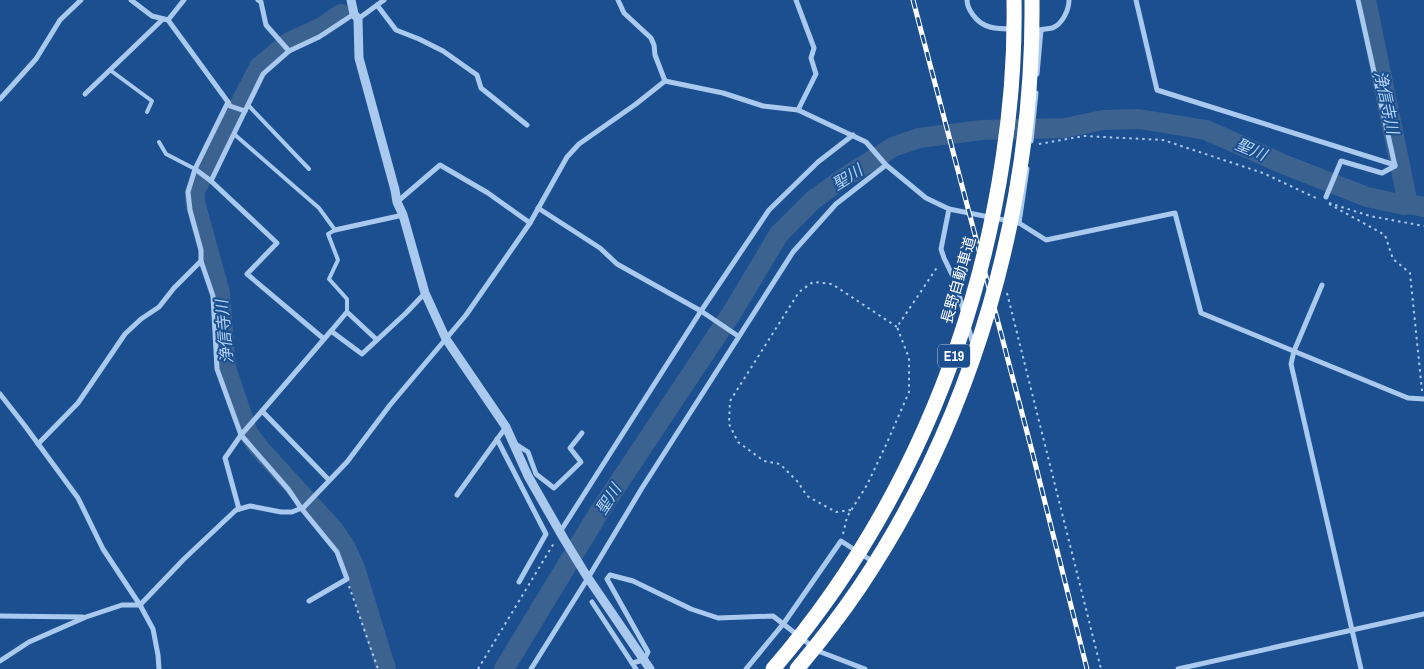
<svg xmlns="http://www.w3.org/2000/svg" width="1424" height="669" font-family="'Archivo Narrow','Noto Sans JP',sans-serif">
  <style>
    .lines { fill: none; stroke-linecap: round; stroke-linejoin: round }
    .river { stroke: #3c6290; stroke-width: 20 }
    .path { stroke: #a9c9ee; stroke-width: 2; stroke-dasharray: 2.5 4; stroke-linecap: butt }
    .service { stroke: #a9c9ee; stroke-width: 4 }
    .minor { stroke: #a9c9ee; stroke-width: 5 }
    .tertiary { stroke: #a9c9ee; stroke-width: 9 }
    .rail-casing { stroke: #fff; stroke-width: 5 }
    .rail { stroke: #1b4f8f; stroke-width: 3; stroke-dasharray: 9; stroke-linecap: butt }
    .motorway-bridge { stroke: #fff; stroke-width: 15 }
    .labels { text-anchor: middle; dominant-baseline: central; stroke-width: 4; stroke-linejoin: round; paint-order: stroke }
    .shield { fill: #1b4f8f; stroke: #bbcadd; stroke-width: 1 }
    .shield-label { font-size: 14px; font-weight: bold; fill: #fff }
    .street-label { font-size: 15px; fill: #fff; stroke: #1b4f8f }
    .water-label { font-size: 16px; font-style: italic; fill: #b5d3f5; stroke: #1b4f8f }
  </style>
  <rect width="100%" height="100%" fill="#1b4f8f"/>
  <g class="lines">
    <g class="river">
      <polyline points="1366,0 1408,204"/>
      <polyline points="341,14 322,27 289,42 259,67 195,191 195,202 220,293 226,368 248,433 260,449 334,530 346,548 355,568 386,669"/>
      <polyline points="504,669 598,514 733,311 779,234 813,200 845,177 893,147 919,138 982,130 1065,128 1103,120 1139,119 1206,130 1283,164 1367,197 1404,205 1408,204 1424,207"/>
    </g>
    <g class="path">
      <polyline points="1039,144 1084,136 1163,140 1263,173 1318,199"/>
      <polyline points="1329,203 1370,216 1424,226"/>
      <polyline points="1329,204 1385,235 1393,259 1410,273 1422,391"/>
      <polyline points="1007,293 1101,669"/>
      <polyline points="851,510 836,512 807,496 798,482 780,464 764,461 738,442 729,424 730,401 799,292 813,282 832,284 897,327"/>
      <polyline points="843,534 847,517 867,485 886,445 909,392 909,358 897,327 938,266"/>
      <polyline points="349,586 378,669"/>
      <polyline points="478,669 554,543"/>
    </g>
    <g class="service">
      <polyline points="110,70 152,101 147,112"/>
      <polyline points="248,105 309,169"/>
      <polyline points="234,134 319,208 335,230 328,234 338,260 329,279 347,299 347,312"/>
      <polyline points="159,142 166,154 195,169"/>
    </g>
    <g class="minor">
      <polyline points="258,0 261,2 266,25 289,51"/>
      <polyline points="618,0 624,13 651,38 654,45 655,55 665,81"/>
      <polyline points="796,0 814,48 811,58 816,74 798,110"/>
      <path d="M967,0C967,6 970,11 973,15C983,29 997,29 1013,29"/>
      <polyline points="1136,0 1157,90 1395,165"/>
      <polyline points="377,5 396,30 419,39 443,51 477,75 481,88 527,125"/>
      <polyline points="358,19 384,0"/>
      <polyline points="168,20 184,0"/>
      <path d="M1039,30C1043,29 1048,29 1052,28C1062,25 1069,10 1069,0"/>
      <polyline points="1037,74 1041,30"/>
      <polyline points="665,81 723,93 763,106 798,110 866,142 886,165 926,198 949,209"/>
      <polyline points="85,94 163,19"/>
      <polyline points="0,99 36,59 60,20 81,0"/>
      <polyline points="228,102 230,106 245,111"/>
      <polyline points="1031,141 1036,93"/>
      <polyline points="195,169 211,181 277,243 247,274 324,339"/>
      <polyline points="211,181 263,74 289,51 319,37 354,14"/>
      <polyline points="1326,197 1341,161 1382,173 1395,166 1358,0"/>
      <polyline points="397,202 440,165 488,193 530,223"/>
      <polyline points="538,208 600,248 617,264 701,311 738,336"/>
      <polyline points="1019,223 1027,169"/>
      <polyline points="335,230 403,215"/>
      <polyline points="201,261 213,296 217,369 241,435 262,411"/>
      <polyline points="1322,285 1294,351 1291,364 1361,669"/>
      <polyline points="963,310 956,283 944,258 941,249 949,209 1019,223 1046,240 1175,213 1201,313 1408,398 1424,399"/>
      <polyline points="968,326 973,344"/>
      <polyline points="331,331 347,312 377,340"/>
      <polyline points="0,394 25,426 78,498 103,549 140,605 153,629 158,655 159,669"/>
      <polyline points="497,439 546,534 519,582"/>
      <polyline points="514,443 528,452 536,474 554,488 581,462 570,448 582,433"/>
      <polyline points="38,444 78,403 125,334 141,319 159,307 174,288 201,261 201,250 190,210 188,192 195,169 228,102 168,20 152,16 131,0"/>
      <polyline points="329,480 262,411 331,331 362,354 406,313 425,293"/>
      <polyline points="457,495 506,427"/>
      <polyline points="239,509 225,458 241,435 288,489 301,508 337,552 347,579 309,601"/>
      <polyline points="560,532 701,311 769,210 818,162 853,135"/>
      <polyline points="592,602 636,669"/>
      <polyline points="0,616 83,617"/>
      <polyline points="0,661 29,642 86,617 122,605 140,605 184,559 236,510 250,506 281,512 292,512 304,507 347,462 390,405 466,315 530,223 567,157 579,144 636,104 665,81"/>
      <polyline points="632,663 644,660 648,652 607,579 610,575 633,581 691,609 718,618 773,616 818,651 865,669"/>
      <polyline points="531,669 588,578 642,488 793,252 836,204 886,165"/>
      <polyline points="746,669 784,623 841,541 872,561"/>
      <polyline points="1178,669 1424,614"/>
    </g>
    <polyline class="tertiary" points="351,0 354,14 358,19 359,58 395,190 397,202 403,215 425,293 446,339 506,427 528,476 564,539 586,575 650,669"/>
    <defs>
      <polyline id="rail" points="913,0 1032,451 1087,669"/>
    </defs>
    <use href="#rail" class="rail-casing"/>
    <use href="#rail" class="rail"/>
    <g class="motorway-bridge">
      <path d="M773,669C897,525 975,346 1003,158C1011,106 1015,53 1014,0"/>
      <path d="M797,669C819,643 840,616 859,588C974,417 1034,206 1032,0"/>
    </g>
  </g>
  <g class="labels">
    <rect class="shield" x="938" y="344.5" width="32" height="23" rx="4"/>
    <g class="shield-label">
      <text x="954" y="356">E19</text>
    </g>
    <g class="street-label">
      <text transform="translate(958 280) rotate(-74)">長野自動車道</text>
    </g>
    <g class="water-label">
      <text transform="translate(1387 102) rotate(78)">浄信寺川</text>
      <text transform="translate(1251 149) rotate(23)">聖川</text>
      <text transform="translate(847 177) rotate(-33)">聖川</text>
      <text transform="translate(224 332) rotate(-95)">浄信寺川</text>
      <text transform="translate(608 499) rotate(-57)">聖川</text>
    </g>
  </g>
</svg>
